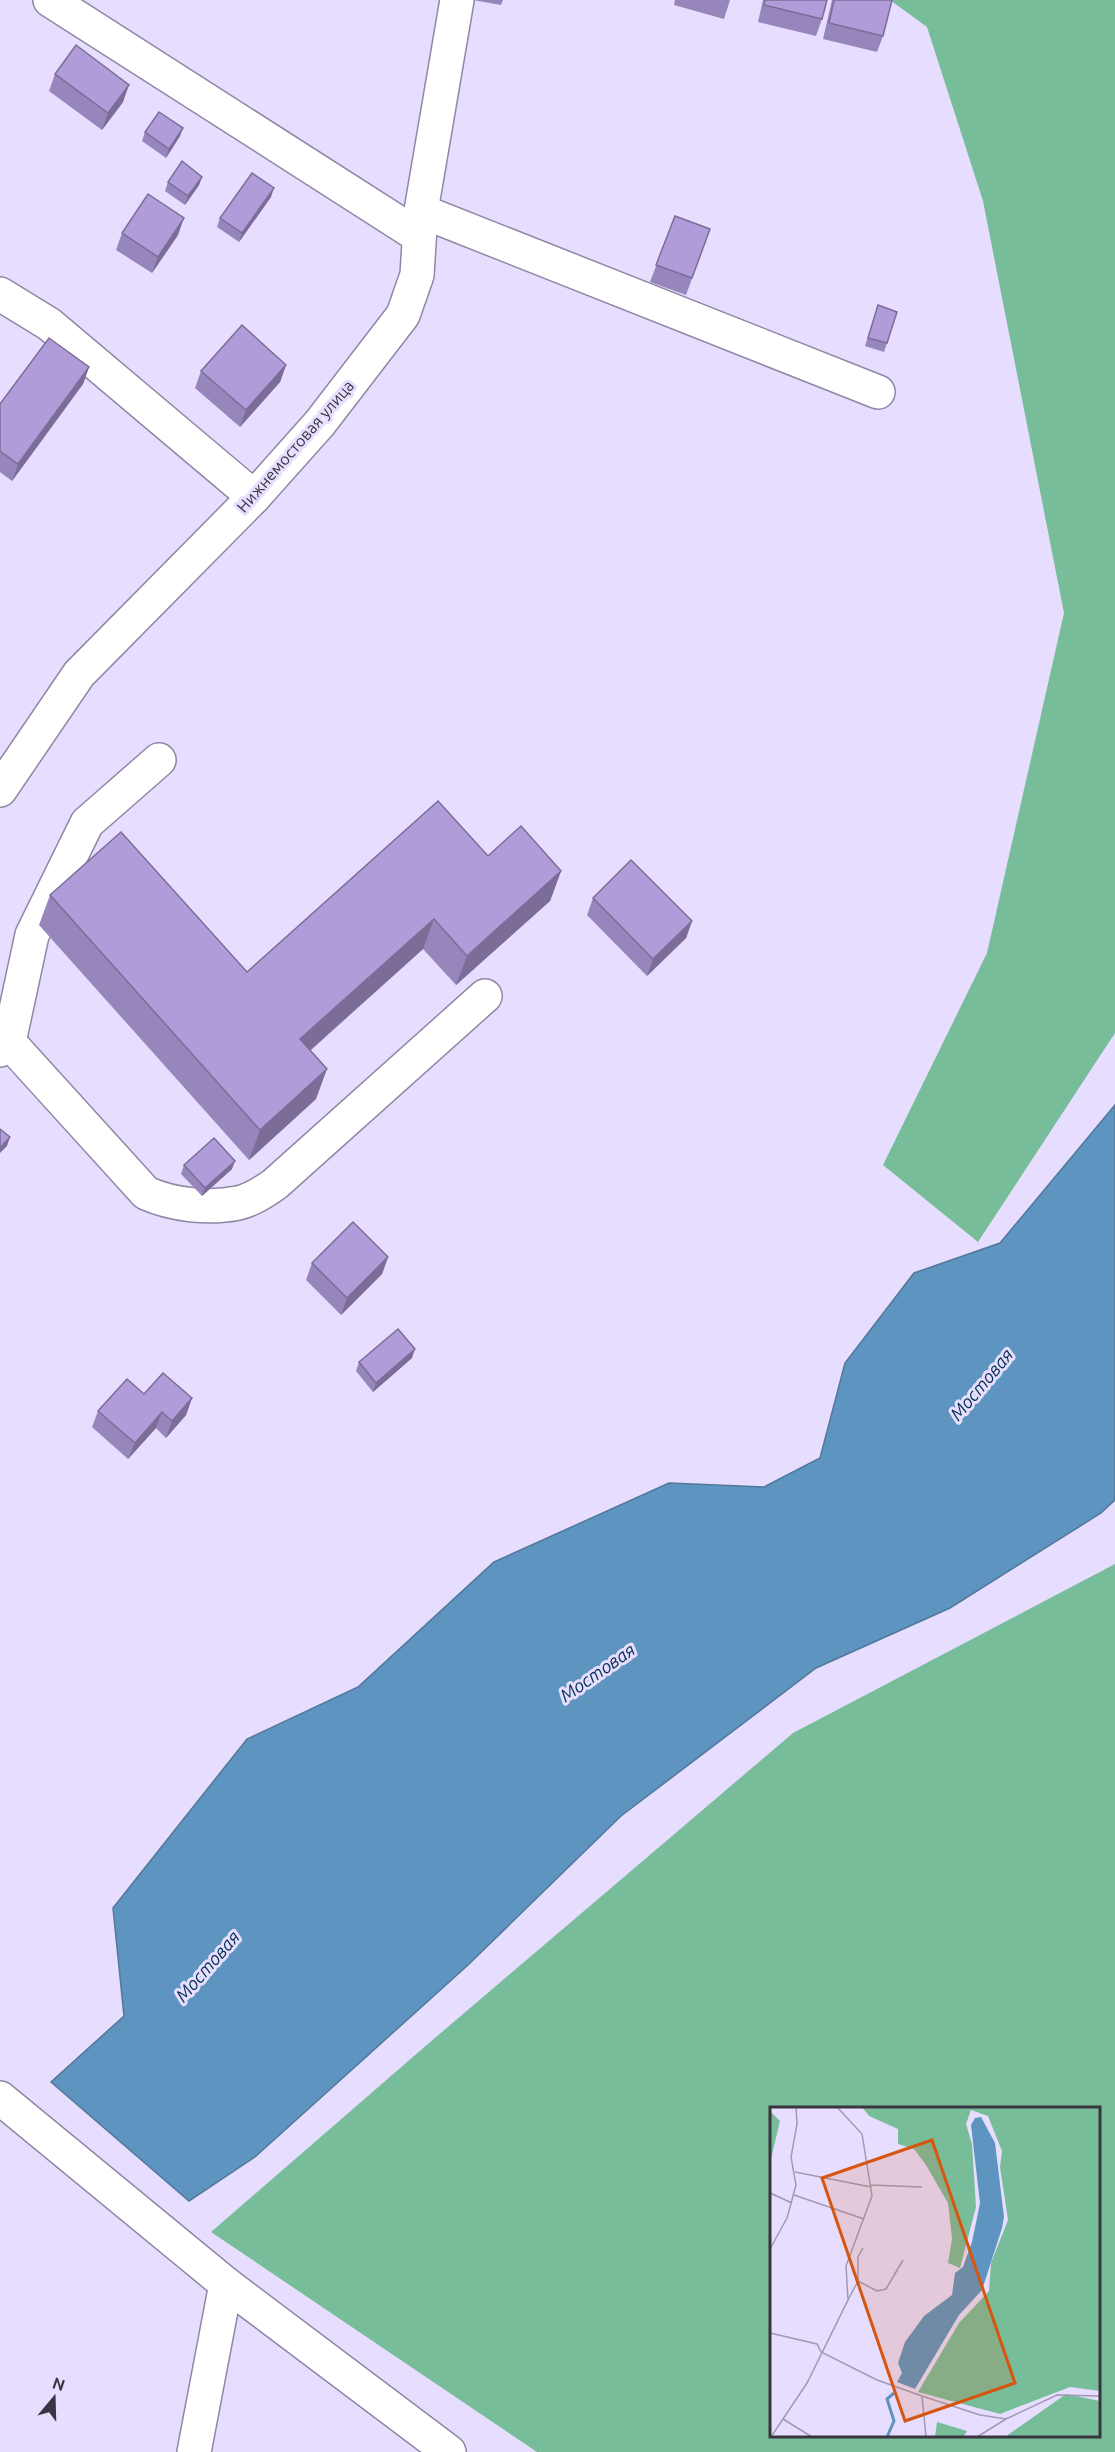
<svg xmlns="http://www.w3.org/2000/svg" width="1115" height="2452" font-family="Ubuntu,sans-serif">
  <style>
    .forest { fill: #78bd99; fill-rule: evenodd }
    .water { fill: #5d94c0; stroke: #52789a; stroke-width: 1.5 }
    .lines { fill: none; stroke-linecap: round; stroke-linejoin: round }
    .minor-casing { stroke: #9087a5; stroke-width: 36 }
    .minor { stroke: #fff; stroke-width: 33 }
    .wall { fill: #9786bb }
    .shaded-wall { fill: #7b6d98 }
    .building { fill: #b09cd9; stroke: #7b6d98; stroke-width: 1.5 }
    .labels { text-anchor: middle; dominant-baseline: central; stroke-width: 6; stroke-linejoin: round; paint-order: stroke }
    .street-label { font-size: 16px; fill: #383541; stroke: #e7ddfe }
    .water-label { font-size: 18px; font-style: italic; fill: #02304d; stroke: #e7ddfe }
    .inset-river { fill: none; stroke: #5d94c0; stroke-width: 3 }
    .inset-road { fill: none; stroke: #a19ab2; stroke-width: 1.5 }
    .view { fill: #d65511; fill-opacity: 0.15; stroke: #d65511; stroke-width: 3 }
    .inset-edge { fill: none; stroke: #383541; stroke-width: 3 }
  </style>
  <rect width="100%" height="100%" fill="#e7ddfe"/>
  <g class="forest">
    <polygon points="890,0 1115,0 1115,1033 978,1242 883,1165 987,953 1064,613 983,201 927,27"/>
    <path d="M1115,1564V2452H537L211,2232L429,2043L793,1733ZM1098,2108V2436H772V2108Z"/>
  </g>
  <polygon class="water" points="1115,1105 1115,1500 1101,1513 950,1608 816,1668 621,1816 468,1965 255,2157 189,2201 51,2082 124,2016 113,1908 247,1739 358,1687 494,1562 669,1483 764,1487 820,1458 845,1363 914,1273 1000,1243"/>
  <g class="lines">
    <defs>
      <g id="minor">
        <polyline points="50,0 419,236"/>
        <polyline points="421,211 878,392"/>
        <polyline points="0,294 49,324 254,497"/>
        <polyline points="0,790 79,674 254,497 320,423 403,315 417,275 421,211 457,0"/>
        <polyline points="9,1042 32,935 87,823 159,760"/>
        <path d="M0,1050L9,1042L146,1193C173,1205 209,1209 238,1203C252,1200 264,1192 275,1184L485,996"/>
        <polyline points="0,2098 226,2284 449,2452"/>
        <polyline points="194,2452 226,2284"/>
      </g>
    </defs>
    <use href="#minor" class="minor-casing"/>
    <use href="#minor" class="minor"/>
  </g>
  <g class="wall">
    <polygon points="473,0 503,0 501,5"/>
    <polygon points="675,0 730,0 724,19 674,5"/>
    <polygon points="763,0 827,0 822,19 816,36 758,22"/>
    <polygon points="832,0 892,0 883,36 877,52 823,39"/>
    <polygon points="55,74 123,102 102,130 49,91"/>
    <polygon points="145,132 180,136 166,158 142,141"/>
    <polygon points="202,177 199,185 185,205 165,191 168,182"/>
    <polygon points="271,197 239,242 217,227 220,218"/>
    <polygon points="675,216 710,229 686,295 650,282"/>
    <polygon points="122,233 178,235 152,273 116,250"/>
    <polygon points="878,305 897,312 884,352 865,346"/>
    <polygon points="286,365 280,382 240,427 195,388 201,371"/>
    <polygon points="89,367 83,384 12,481 0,472 0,404"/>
    <polygon points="488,856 561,871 550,901 456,985 423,949 310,1051 316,1099 249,1160 39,925 50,895 247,972"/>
    <polygon points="593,898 692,921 686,938 647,976 587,915"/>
    <polygon points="184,1165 232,1169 202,1196 181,1174"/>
    <polygon points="388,1257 382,1274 341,1315 306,1280 312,1263"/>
    <polygon points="412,1358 373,1392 356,1371 359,1362"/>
    <polygon points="144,1394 192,1398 186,1415 166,1438 156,1428 128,1459 92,1427 98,1411"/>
  </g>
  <g class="shaded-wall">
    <polygon points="129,85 123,102 102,130 108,113"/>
    <polygon points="183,128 180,136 166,158 169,149"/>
    <polygon points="202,177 199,185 185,205 188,196"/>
    <polygon points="274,188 271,197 239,242 242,233"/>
    <polygon points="184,218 178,235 152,273 158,257"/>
    <polygon points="286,365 280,382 240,427 246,410"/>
    <polygon points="89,367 83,384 12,481 18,464"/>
    <polygon points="561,871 550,901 456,985 467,956"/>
    <polygon points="434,919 423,949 289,1069 300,1039"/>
    <polygon points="692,921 686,938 647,976 653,959"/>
    <polygon points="327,1069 316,1099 249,1160 260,1130"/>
    <polygon points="10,1137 7,1146 0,1153 0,1148"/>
    <polygon points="235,1161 232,1169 202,1196 205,1188"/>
    <polygon points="388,1257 382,1274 341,1315 347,1298"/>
    <polygon points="415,1349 412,1358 373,1392 376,1383"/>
    <polygon points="192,1398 186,1415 166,1438 172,1421"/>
    <polygon points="162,1412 156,1428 128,1459 135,1443"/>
  </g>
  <g class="building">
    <polygon points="765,0 827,0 822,19 764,5"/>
    <polygon points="834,0 892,0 883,36 829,23"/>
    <polygon points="76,45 129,85 108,113 55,74"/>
    <polygon points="159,112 183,128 169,149 145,132"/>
    <polygon points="182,161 202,177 188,196 168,182"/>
    <polygon points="252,173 274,188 242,233 220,218"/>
    <polygon points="148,194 184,218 158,257 122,233"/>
    <polygon points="675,216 710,229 692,278 656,265"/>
    <polygon points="878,305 897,312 887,343 868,338"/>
    <polygon points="242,325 286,365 246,410 201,371"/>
    <polygon points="49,338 89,367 18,464 0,451 0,404"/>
    <polygon points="438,801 488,856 521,826 561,871 467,956 434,919 300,1039 327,1069 260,1130 50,895 121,832 247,972"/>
    <polygon points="631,860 692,921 653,959 593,898"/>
    <polygon points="0,1129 10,1137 0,1148"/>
    <polygon points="214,1138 235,1161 205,1188 184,1165"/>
    <polygon points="353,1222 388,1257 347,1298 312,1263"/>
    <polygon points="398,1329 415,1349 376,1383 359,1362"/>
    <polygon points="163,1373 192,1398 172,1421 162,1412 135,1443 98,1411 127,1379 144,1394"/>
  </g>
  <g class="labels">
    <g class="street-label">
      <text transform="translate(295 446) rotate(-49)">Нижнемостовая улица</text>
    </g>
    <g class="water-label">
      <text transform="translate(981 1384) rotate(-50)">Мостовая</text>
      <text transform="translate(597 1672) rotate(-35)">Мостовая</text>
      <text transform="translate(207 1966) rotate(-49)">Мостовая</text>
    </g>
  </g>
  <g transform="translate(770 2107)">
    <rect width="330" height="330" fill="#e7ddfe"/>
    <path d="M92,0H330V284L300,280L230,307L148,285L189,216L219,184L221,156L238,113L230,60L232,44L218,9L201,3L196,17L202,37L206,100L190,161L178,156L182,132L178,96L156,58L144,42L128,37V22L99,9ZM0,4L10,14L0,56ZM296,287L330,294V330H235ZM167,315L197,324L193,330H165Z" fill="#78bd99"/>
    <path d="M211,10L225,36L234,110L232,121L212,183L189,208L145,282L127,275L132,266L128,256L135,235L154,209L182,188L185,166L193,160L202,135L210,96L201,18L205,11Z" fill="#5d94c0"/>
    <path class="inset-river" d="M117,330L124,314L117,292L124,286"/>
    <path class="inset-road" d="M25,65L101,80M100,78L152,80M0,86L22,96M24,88L94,112M0,142L17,111L26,78L21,50L27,17L26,0M88,174V150L93,141M78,193L88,174L107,184L116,182L133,153M0,226L47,237L51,245L107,273L152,289L210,308L236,312M152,289L156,330M13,312L42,330M1,330L37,276L78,193L76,159L102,89L92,27L67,0M207,330L236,312L287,288L330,289"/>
    <path class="view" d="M162,33L245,276L135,314L52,71Z"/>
    <rect width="330" height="330" class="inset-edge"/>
  </g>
  <g transform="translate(54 2398) rotate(19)" stroke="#e7ddfe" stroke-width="4.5" paint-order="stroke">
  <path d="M0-4.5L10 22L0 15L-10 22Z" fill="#383541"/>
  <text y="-9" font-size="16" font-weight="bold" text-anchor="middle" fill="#383541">N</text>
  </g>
</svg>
